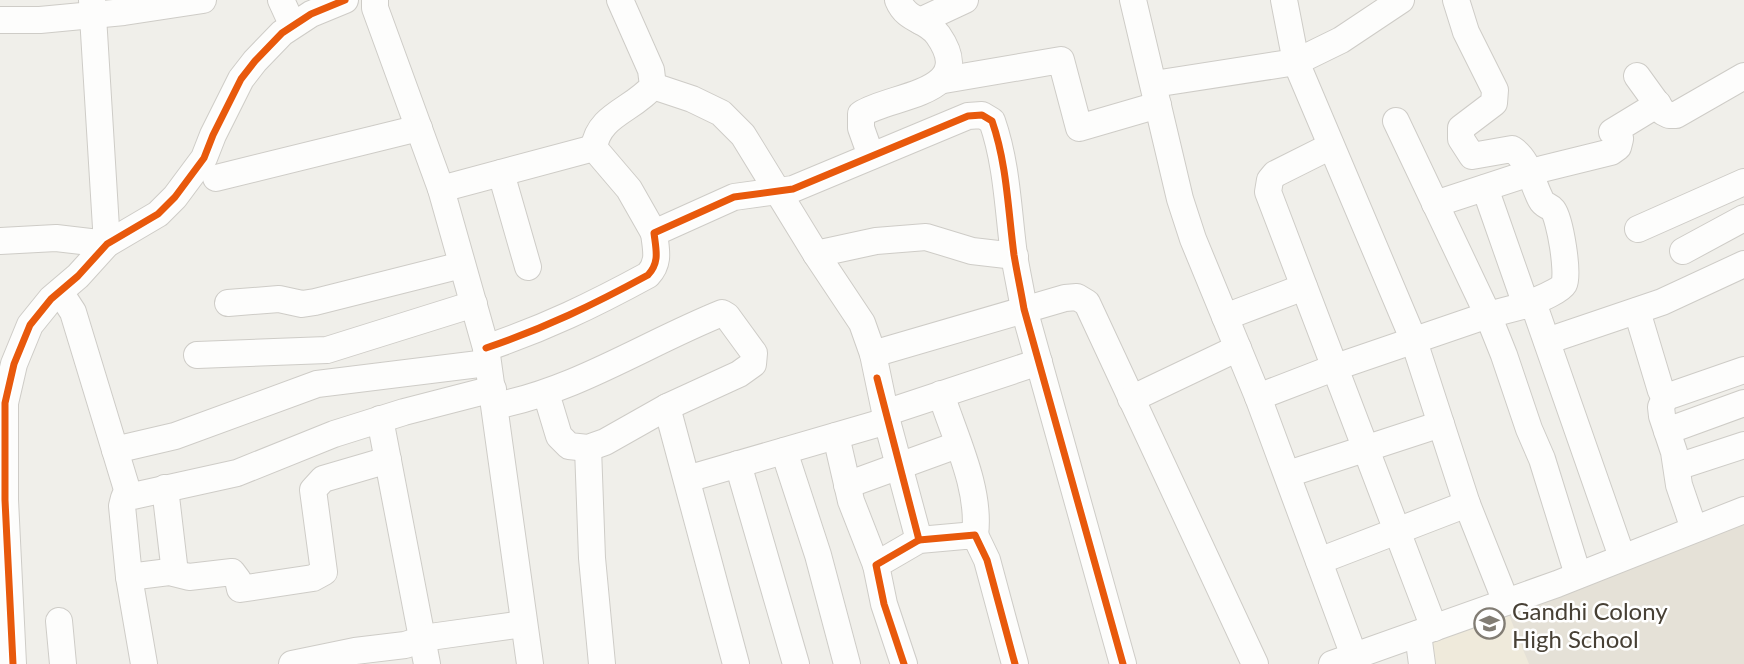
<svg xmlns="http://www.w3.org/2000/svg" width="1744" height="664" font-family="Lato,sans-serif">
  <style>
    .residential { fill: #e5e1d7 }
    .education { fill: #efeadb }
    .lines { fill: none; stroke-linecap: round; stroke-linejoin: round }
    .minor-casing { stroke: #ceccc7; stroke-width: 28 }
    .minor { stroke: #fdfdfc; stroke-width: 26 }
    .cycleway-casing { stroke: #fff; stroke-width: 11 }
    .cycleway { stroke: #e8590c; stroke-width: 7 }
    .labels { text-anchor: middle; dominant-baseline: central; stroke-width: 5; stroke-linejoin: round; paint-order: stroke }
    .poi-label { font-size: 24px; fill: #474035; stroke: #fff; text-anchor: start }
  </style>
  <rect width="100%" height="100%" fill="#f0efea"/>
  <polygon class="residential" points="1744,519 1744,664 1427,664 1536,596"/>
  <polygon class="education" points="1506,608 1529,664 1427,664 1423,640"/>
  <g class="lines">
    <defs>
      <g id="minor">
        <polyline points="281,0 292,24"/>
        <polyline points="375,0 375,8 441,189 486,348 530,664"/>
        <polyline points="1133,0 1180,199 1193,239 1258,397 1354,656"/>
        <polyline points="1284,0 1296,62 1414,341 1467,504 1506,602"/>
        <path d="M1456,0L1466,32L1495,90L1494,103L1461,128V139L1472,156L1512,149C1529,160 1532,183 1541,200C1544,206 1549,205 1553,210C1560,219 1569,274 1564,284C1560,291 1535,301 1526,305L1485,188"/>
        <polyline points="0,20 40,20 124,12 203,0"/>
        <polyline points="920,21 965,0"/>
        <polyline points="1637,76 1663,112 1669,115 1676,115 1744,76"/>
        <polyline points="944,80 1061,60 1079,128 1158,105"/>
        <polyline points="1154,84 1296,62 1341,40 1401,0"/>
        <polyline points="653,86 692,99 721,113 743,135 816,254 862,323 873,354 887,421 919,540"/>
        <polyline points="1396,121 1488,315 1504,355 1529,429 1542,459 1578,575"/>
        <polyline points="1331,146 1275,174 1270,180 1268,192 1434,628"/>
        <path d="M594,148C598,115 633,110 653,86L651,70L620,0"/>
        <path d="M871,156L861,128V114C893,94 979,94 938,35C926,18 907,22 898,0"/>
        <polyline points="501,173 528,267"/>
        <polyline points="216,178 419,128"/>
        <polyline points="441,189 594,148 629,189 654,233"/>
        <polyline points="1435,204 1542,169 1611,152 1618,147 1620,139 1612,132 1658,104"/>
        <polyline points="1638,229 1744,182"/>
        <polyline points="0,241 56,238 107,244 92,0"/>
        <polyline points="1683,251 1744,218"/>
        <polyline points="816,254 876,241 926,237 972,251 1015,256"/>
        <polyline points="60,292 73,312 129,496"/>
        <polyline points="228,303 279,299 302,304 315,302 462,265"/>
        <polyline points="1637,311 1661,391 1666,395 1672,395 1744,370"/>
        <polyline points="1225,317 1304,287"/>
        <polyline points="1547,341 1662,302 1744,264"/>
        <path d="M486,348C545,328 593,305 648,275C660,262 656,250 654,233L734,197L793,189L968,116L982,115L992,121C1007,164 1008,210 1014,255C1017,273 1021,291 1024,309L1123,664"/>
        <polyline points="873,354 1065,298 1077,297 1087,303 1255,664"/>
        <polyline points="197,355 327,350 474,304"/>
        <path d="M941,394C955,438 981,489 975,535"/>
        <polyline points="1666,395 1661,407 1662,416 1674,452 1679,485 1694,529"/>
        <polyline points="1258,397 1336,367 1488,315 1526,305 1535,308 1622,557"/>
        <polyline points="1131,399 1238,348"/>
        <path d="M495,406C577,390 645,344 722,313L727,316L754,353L753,364L739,374L667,407L605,442L588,448L569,446L559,436L546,393"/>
        <polyline points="667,407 736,664"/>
        <polyline points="885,413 1039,362"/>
        <polyline points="380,419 427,664"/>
        <polyline points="1667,431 1744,403"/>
        <polyline points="836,436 851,501 876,565"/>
        <polyline points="588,448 592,558 602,664"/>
        <polyline points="115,450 175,436 317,384 487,363"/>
        <polyline points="784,451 818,555 847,664"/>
        <polyline points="738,464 796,664"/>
        <polyline points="1677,467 1744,445"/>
        <polyline points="1288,474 1441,424"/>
        <polyline points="687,479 887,421"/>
        <polyline points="847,485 957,445"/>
        <polyline points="165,488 175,573"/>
        <polyline points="1319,561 1467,504"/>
        <polyline points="129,577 169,572 189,577 232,572 238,580 240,589 313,578 324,572 313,490 323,479 388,460"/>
        <polyline points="59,621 63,664"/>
        <polyline points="1418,634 1422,664"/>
        <polyline points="13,664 5,500 5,403 14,364 30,325 51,299 78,276 107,244 158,214 175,197 204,158 213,135 241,79 255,61 282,33 311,14 345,0"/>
        <polyline points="144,664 129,577 122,506 124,498 237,473 334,434 404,412 493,389"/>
        <polyline points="292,664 355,651 405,645 430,637 524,624"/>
        <polyline points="904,664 884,604 876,565 919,540 975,535 987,560 1015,664"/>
        <polyline points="1332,664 1557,584 1744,510"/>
      </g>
    </defs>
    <use href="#minor" class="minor-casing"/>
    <use href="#minor" class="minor"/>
    <defs>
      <g id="cycleway">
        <path d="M486,348C545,328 593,305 648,275C660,262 656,250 654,233L734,197L793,189L968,116L982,115L992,121C1007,164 1008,210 1014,255C1017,273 1021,291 1024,309L1123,664"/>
        <polyline points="877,378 919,540"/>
        <polyline points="13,664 5,500 5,403 14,364 30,325 51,299 78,276 107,244 158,214 175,197 204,158 213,135 241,79 255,61 282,33 311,14 345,0"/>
        <polyline points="904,664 884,604 876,565 919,540 975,535 987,560 1015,664"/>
      </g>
    </defs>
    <use href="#cycleway" class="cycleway-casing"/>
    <use href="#cycleway" class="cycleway"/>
  </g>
  <defs>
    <symbol id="school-ring" viewBox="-11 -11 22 22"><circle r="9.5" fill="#fff" stroke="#827d74" stroke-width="1.5"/><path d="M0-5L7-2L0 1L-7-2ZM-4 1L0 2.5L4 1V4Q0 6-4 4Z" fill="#827d74"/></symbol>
  </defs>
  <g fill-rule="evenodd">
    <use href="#school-ring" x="1472" y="606" width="35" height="35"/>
  </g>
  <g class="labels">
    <g class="poi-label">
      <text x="1512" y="610">Gandhi Colony<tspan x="1512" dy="28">High School</tspan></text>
    </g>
  </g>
</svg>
